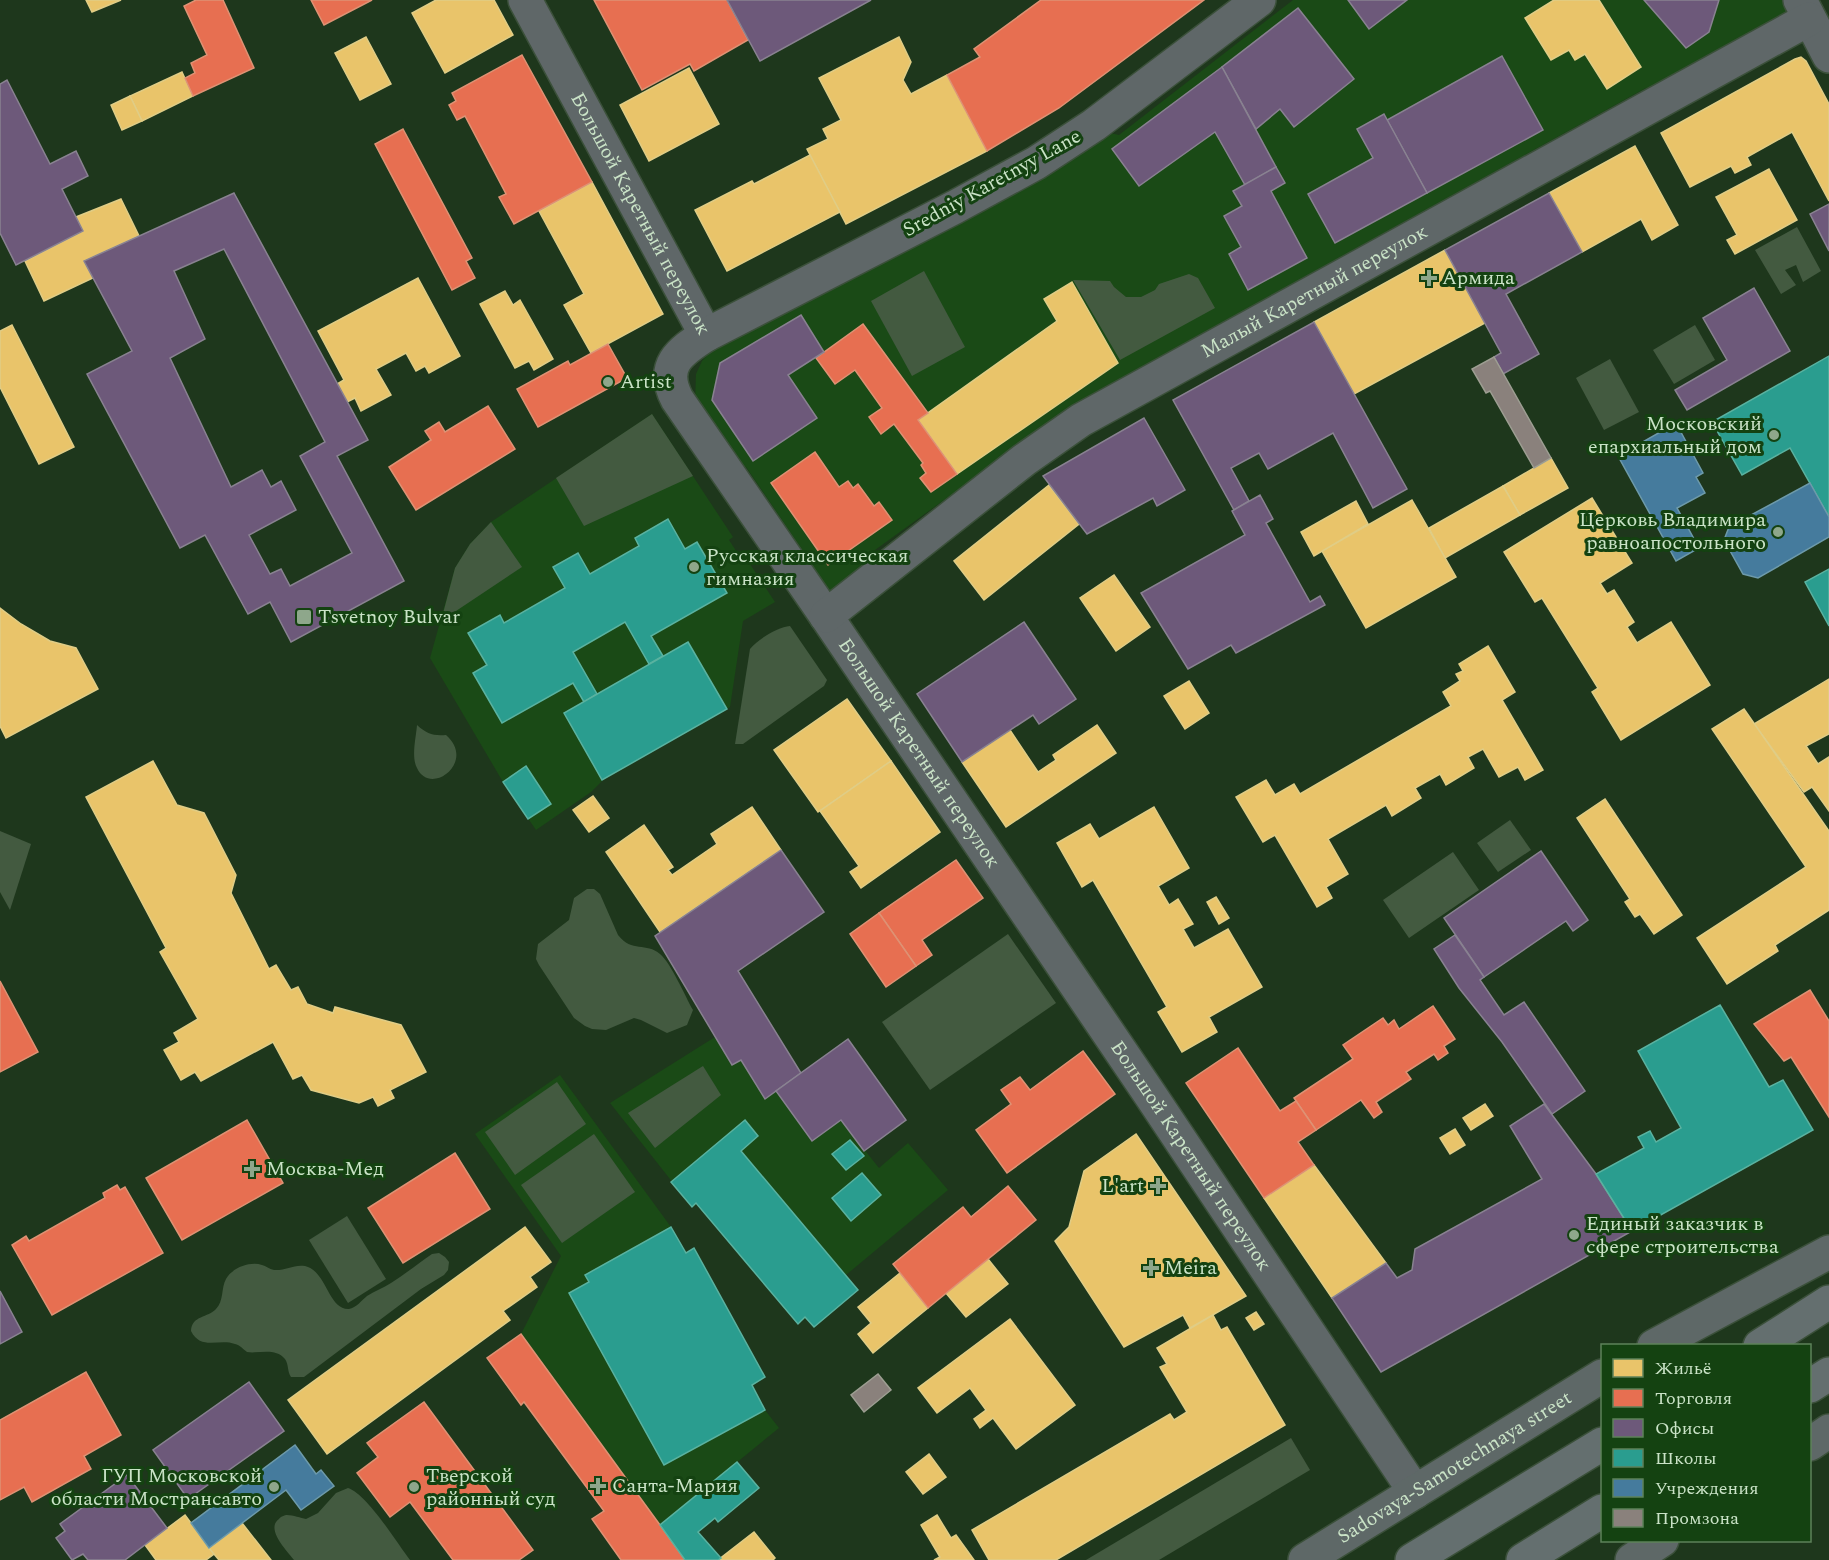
<svg xmlns="http://www.w3.org/2000/svg" width="1829" height="1560" font-family="Spectral,serif">
  <style>
    .built { fill: #1a4a16 }
    .green { fill: #435a40 }
    .homes { fill: #e9c46a; stroke: #e0cd86; stroke-width: 1.5 }
    .shops { fill: #e76f51; stroke: #de9274; stroke-width: 1.5 }
    .offices { fill: #6d597a; stroke: #898291; stroke-width: 1.5; fill-rule: evenodd }
    .schools { fill: #2a9d8f; stroke: #5ab2a0; stroke-width: 1.5 }
    .public { fill: #457b9d; stroke: #6d9aaa; stroke-width: 1.5 }
    .industry { fill: #8a817c; stroke: #9d9e92; stroke-width: 1.5 }
    .lines { fill: none; stroke-linecap: round; stroke-linejoin: round }
    .street-casing { stroke: #3b503a; stroke-width: 36 }
    .secondary-casing { stroke: #3b503a; stroke-width: 36 }
    .primary-casing { stroke: #3b503a; stroke-width: 36 }
    .street { stroke: #5f6768; stroke-width: 33 }
    .secondary { stroke: #5e6867; stroke-width: 33 }
    .primary { stroke: #646f6f; stroke-width: 33 }
    .poi-dot { fill: #8ea78b; stroke: #144211; stroke-width: 2 }
    .labels { text-anchor: middle; dominant-baseline: central; stroke-width: 6; stroke-linejoin: round; paint-order: stroke }
    .street-label { font-size: 20px; fill: #cae3c7; stroke: #144211 }
    .poi-label { font-size: 20px; fill: #cae3c7; stroke: #144211; text-anchor: start }
  </style>
  <rect width="100%" height="100%" fill="#1e371c"/>
  <g class="built">
    <polygon points="1293,0 1783,0 1788,12 1662,89 1646,88 1299,280 1295,294 1002,458 864,558 859,572 835,589 829,592 805,573 807,557 746,467 730,463 695,402 696,374 702,361 712,350 1110,133 1119,135"/>
    <polygon points="652,414 733,537 729,540 742,560 746,558 775,602 743,621 730,707 603,780 591,792 536,830 503,782 430,658 455,568 470,544 491,522"/>
    <polygon points="715,1037 731,1065 741,1060 765,1098 776,1091 812,1141 841,1120 879,1168 908,1143 948,1190 846,1275 858,1290 814,1327 805,1318 798,1324 697,1204 692,1207 610,1103"/>
    <polygon points="560,1075 671,1227 685,1253 694,1248 765,1377 752,1385 765,1410 779,1428 660,1525 521,1334 561,1256 475,1134"/>
  </g>
  <g class="green">
    <polygon points="1797,227 1821,271 1803,282 1796,265 1785,270 1796,285 1781,294 1755,250"/>
    <polygon points="924,271 965,347 912,376 871,301"/>
    <polygon points="1189,274 1198,278 1215,308 1120,360 1073,280 1110,281 1114,287 1126,297 1141,297 1155,290 1159,284"/>
    <polygon points="1695,325 1715,360 1674,384 1653,350"/>
    <polygon points="1610,359 1639,412 1604,430 1576,378"/>
    <polygon points="652,414 693,476 584,526 556,478"/>
    <polygon points="491,522 522,567 441,621 455,568 470,544"/>
    <path d="M790,626L827,680L824,686L743,744H735L750,649C758,639 778,627 790,626Z"/>
    <path d="M417,725C427,734 433,736 446,735C477,762 430,797 417,768C411,757 416,738 417,725Z"/>
    <polygon points="1510,820 1531,850 1498,872 1477,843"/>
    <polygon points="0,831 31,844 10,910 0,892"/>
    <polygon points="1453,852 1479,890 1409,938 1383,900"/>
    <path d="M587,889H594L600,894L618,935C632,953 646,942 660,954C671,963 685,996 693,1010L687,1025L667,1033L641,1020L634,1018L606,1030L592,1029L585,1026L574,1018L539,965L536,959L538,944L569,920L574,898Z"/>
    <polygon points="1008,934 1056,1003 930,1090 882,1022"/>
    <polygon points="703,1066 721,1095 655,1148 628,1113"/>
    <polygon points="557,1082 586,1124 515,1175 485,1132"/>
    <polygon points="594,1134 635,1192 562,1243 521,1185"/>
    <polygon points="347,1216 386,1279 348,1303 309,1240"/>
    <path d="M439,1253L445,1257L449,1262L448,1270L444,1275L421,1289L304,1377H291C287,1371 289,1365 285,1359C275,1347 259,1354 247,1352C243,1349 240,1345 235,1344C219,1338 201,1351 191,1331C192,1315 208,1318 216,1309C224,1301 221,1288 226,1279C232,1268 250,1261 262,1265C266,1266 269,1269 274,1270C285,1271 294,1264 305,1266C327,1271 328,1310 349,1309C356,1308 362,1300 367,1296C375,1291 383,1288 391,1283C405,1274 419,1263 432,1254Z"/>
    <polygon points="1291,1438 1310,1470 1159,1560 1086,1560"/>
    <path d="M348,1488C367,1494 397,1543 410,1560H294C287,1551 265,1529 279,1519C280,1517 285,1515 287,1515C293,1515 301,1518 306,1519L318,1513L336,1493Z"/>
  </g>
  <g class="homes">
    <polygon points="86,0 121,0 92,12"/>
    <polygon points="436,0 494,0 513,35 445,73 412,13"/>
    <polygon points="1554,0 1599,0 1641,67 1607,89 1585,54 1575,60 1569,50 1551,60 1525,18"/>
    <polygon points="366,37 391,84 360,100 335,53"/>
    <polygon points="899,37 911,62 903,80 911,94 947,75 987,151 846,224 807,149 828,139 823,129 841,120 819,78"/>
    <polygon points="1801,57 1806,61 1829,104 1829,201 1792,132 1747,157 1751,165 1735,173 1731,166 1690,187 1661,133 1795,59"/>
    <polygon points="689,68 719,124 649,161 620,105"/>
    <polygon points="182,72 193,96 142,121 130,96"/>
    <polygon points="130,96 142,121 122,130 111,105"/>
    <polygon points="1635,146 1678,225 1652,240 1641,219 1582,252 1549,193"/>
    <polygon points="810,155 840,212 727,271 695,210 752,181 754,184"/>
    <polygon points="1769,169 1797,220 1735,254 1727,240 1737,235 1716,197"/>
    <polygon points="592,182 663,314 591,353 564,305 584,294 539,211"/>
    <polygon points="121,199 139,236 84,261 93,278 44,301 25,261 83,231 76,217"/>
    <polygon points="1445,250 1485,323 1354,394 1314,322"/>
    <polygon points="418,278 460,356 429,373 425,366 416,371 406,353 376,369 391,395 361,411 355,398 347,402 337,384 344,380 318,331"/>
    <polygon points="1072,282 1118,363 957,474 918,420 1057,321 1044,299"/>
    <polygon points="505,291 513,305 520,300 553,359 534,370 529,361 515,368 480,304"/>
    <polygon points="12,325 74,447 39,464 0,387 0,331"/>
    <polygon points="1551,458 1568,488 1520,515 1503,486"/>
    <polygon points="1049,485 1079,524 984,600 954,561"/>
    <polygon points="1503,486 1520,515 1445,558 1429,528"/>
    <polygon points="1592,498 1632,563 1600,583 1607,594 1614,590 1634,622 1627,627 1637,643 1671,622 1710,685 1621,740 1592,692 1598,688 1542,598 1535,602 1504,552"/>
    <polygon points="1412,500 1456,577 1366,628 1322,551"/>
    <polygon points="1356,501 1368,524 1314,556 1301,532"/>
    <polygon points="1114,575 1150,627 1116,651 1080,598"/>
    <polygon points="0,608 21,624 50,641 76,648 98,689 6,738 0,726"/>
    <polygon points="1488,646 1515,692 1502,700 1543,770 1525,780 1518,767 1499,777 1483,749 1468,757 1474,768 1446,785 1440,774 1415,788 1421,798 1392,816 1386,805 1328,839 1348,874 1326,887 1332,898 1317,907 1275,835 1263,842 1236,797 1266,780 1275,795 1294,784 1300,794 1451,706 1443,692 1460,681 1456,674 1463,671 1459,664"/>
    <polygon points="1829,679 1829,734 1806,746 1818,764 1829,757 1829,811 1812,787 1804,792 1754,724"/>
    <polygon points="1189,681 1209,713 1185,729 1164,696"/>
    <polygon points="847,699 891,761 818,812 774,750"/>
    <polygon points="1744,709 1829,831 1829,910 1775,945 1778,951 1727,984 1697,938 1806,867 1712,729"/>
    <polygon points="1097,725 1116,753 1006,827 962,762 1010,730 1038,772 1056,760 1053,755"/>
    <polygon points="153,761 177,805 204,813 236,875 231,893 269,969 276,965 291,990 298,987 307,1004 333,1013 335,1007 401,1025 426,1072 390,1090 394,1098 378,1106 373,1097 359,1103 311,1090 302,1075 293,1079 273,1042 201,1081 195,1072 181,1080 164,1050 179,1042 174,1033 198,1019 160,952 166,948 86,797"/>
    <polygon points="891,761 940,832 861,888 850,872 859,866 820,811"/>
    <polygon points="593,796 609,818 589,832 573,810"/>
    <polygon points="1605,799 1682,915 1654,934 1640,914 1635,917 1625,902 1630,899 1577,818"/>
    <polygon points="752,807 781,850 660,932 606,852 644,825 673,867 668,870 672,875 717,844 711,834"/>
    <polygon points="1154,807 1189,868 1158,886 1169,905 1178,899 1193,924 1183,929 1194,948 1228,929 1262,987 1209,1017 1217,1032 1182,1052 1158,1012 1167,1007 1093,880 1082,887 1057,843 1090,824 1099,839"/>
    <polygon points="1216,897 1229,918 1219,924 1207,902"/>
    <polygon points="1485,1104 1493,1116 1471,1130 1463,1118"/>
    <polygon points="1455,1129 1465,1145 1450,1154 1440,1138"/>
    <polygon points="1136,1134 1246,1296 1190,1328 1183,1315 1124,1347 1055,1241 1069,1227 1084,1171"/>
    <polygon points="1314,1165 1386,1263 1332,1298 1264,1198"/>
    <polygon points="525,1227 551,1262 530,1277 537,1287 503,1311 510,1320 327,1454 288,1400"/>
    <polygon points="988,1259 1008,1284 966,1317 946,1293"/>
    <polygon points="900,1273 928,1308 873,1353 858,1334 871,1323 858,1307"/>
    <polygon points="1256,1312 1264,1324 1254,1330 1246,1318"/>
    <polygon points="1213,1315 1221,1330 1227,1327 1285,1425 1056,1560 989,1560 972,1530 1170,1414 1174,1420 1187,1412 1160,1367 1167,1364 1157,1348"/>
    <polygon points="1010,1319 1075,1405 1016,1449 993,1418 980,1428 974,1419 986,1410 970,1388 937,1413 918,1388"/>
    <polygon points="929,1454 946,1477 923,1494 906,1472"/>
    <polygon points="185,1515 214,1554 206,1560 156,1560 145,1545"/>
    <polygon points="937,1515 951,1538 956,1535 974,1560 934,1560 940,1557 921,1525"/>
    <polygon points="242,1523 271,1560 219,1560 209,1548"/>
    <polygon points="754,1532 775,1558 773,1560 718,1560"/>
  </g>
  <g class="shops">
    <polygon points="196,0 223,0 254,68 193,96 185,78 195,73 191,63 207,55 184,6"/>
    <polygon points="311,0 372,0 324,25"/>
    <polygon points="594,0 727,0 748,40 694,71 690,64 642,90"/>
    <polygon points="1041,0 1204,0 1059,108 987,151 947,75 980,57 974,49"/>
    <polygon points="522,55 592,182 514,224 499,197 506,194 465,116 457,120 449,105 456,101 452,93"/>
    <polygon points="403,129 472,258 466,261 475,278 452,290 375,144"/>
    <polygon points="863,324 928,413 918,420 957,474 931,492 920,478 926,473 921,465 923,463 894,424 881,434 869,417 882,408 855,370 835,384 816,358"/>
    <polygon points="608,344 627,378 538,427 517,389 568,361 570,365"/>
    <polygon points="488,406 515,449 416,510 389,467 431,440 425,431 439,422 445,432"/>
    <polygon points="815,452 839,487 848,481 853,488 858,484 874,506 879,502 892,520 828,565 771,483"/>
    <polygon points="956,860 983,898 922,940 932,955 916,966 879,913"/>
    <polygon points="879,913 916,966 886,987 850,934"/>
    <polygon points="0,981 38,1052 0,1072"/>
    <polygon points="1810,990 1829,1021 1829,1117 1791,1057 1784,1061 1754,1024"/>
    <polygon points="1433,1006 1455,1039 1444,1046 1448,1053 1438,1060 1434,1054 1406,1072 1411,1079 1376,1102 1382,1112 1374,1118 1361,1100 1316,1130 1294,1098 1353,1059 1343,1045 1383,1018 1388,1025 1394,1020 1399,1029"/>
    <polygon points="1238,1048 1280,1111 1296,1101 1316,1130 1298,1142 1314,1165 1264,1198 1186,1083"/>
    <polygon points="1083,1051 1115,1094 1007,1173 976,1130 1011,1104 1001,1090 1020,1077 1030,1090"/>
    <polygon points="247,1120 283,1183 182,1240 146,1178"/>
    <polygon points="455,1153 490,1209 403,1263 368,1208"/>
    <polygon points="117,1185 120,1190 125,1187 163,1253 52,1315 12,1245 26,1236 29,1241 105,1198 103,1193"/>
    <polygon points="1008,1186 1036,1220 928,1308 893,1264 963,1207 971,1217"/>
    <polygon points="521,1334 660,1525 685,1560 621,1560 592,1519 604,1511 524,1402 521,1405 487,1358"/>
    <polygon points="86,1372 121,1435 84,1456 91,1469 32,1502 24,1487 0,1500 0,1420"/>
    <polygon points="424,1402 533,1550 519,1560 453,1560 410,1502 390,1517 357,1473 378,1457 367,1443"/>
  </g>
  <g class="offices">
    <polygon points="727,0 871,0 760,61"/>
    <polygon points="1348,0 1407,0 1369,29"/>
    <polygon points="1644,0 1719,0 1709,32 1686,48"/>
    <polygon points="1298,8 1354,79 1294,127 1280,109 1256,129 1222,67"/>
    <polygon points="1502,56 1543,130 1427,193 1387,120"/>
    <polygon points="1222,67 1276,167 1245,185 1215,132 1139,186 1112,149"/>
    <polygon points="7,80 50,164 76,151 88,176 62,189 83,231 16,265 0,233 0,84"/>
    <polygon points="1384,114 1427,193 1335,243 1308,194 1373,158 1357,129"/>
    <polygon points="1276,167 1285,183 1271,191 1307,258 1248,290 1229,254 1241,247 1224,216 1242,206 1233,191"/>
    <path d="M234,193L368,440L337,456L404,581L291,642L270,602L248,614L205,535L180,548L87,374L132,351L84,261ZM224,249L325,442L300,456L352,553L290,586L281,569L270,574L249,535L296,510L281,481L271,487L262,470L231,487L170,358L205,339L174,271Z"/>
    <polygon points="1549,193 1582,252 1506,294 1539,354 1503,374 1494,357 1501,353 1445,250"/>
    <polygon points="1829,204 1829,251 1810,214"/>
    <polygon points="1754,288 1790,351 1687,410 1675,390 1727,360 1703,318"/>
    <polygon points="801,315 824,352 788,375 817,418 753,461 712,400 720,363"/>
    <polygon points="1314,322 1407,489 1373,508 1333,433 1268,469 1259,453 1231,468 1249,501 1234,510 1173,400"/>
    <polygon points="1144,418 1185,490 1157,506 1153,498 1087,534 1043,476"/>
    <polygon points="1260,495 1273,519 1266,523 1310,602 1320,596 1325,605 1236,653 1231,645 1188,669 1141,593 1245,535 1232,511"/>
    <polygon points="1024,622 1076,699 1039,724 1033,715 962,762 917,694"/>
    <polygon points="781,850 824,912 738,971 801,1073 765,1099 741,1060 732,1065 655,936"/>
    <polygon points="1541,851 1588,920 1573,931 1566,921 1484,977 1444,918"/>
    <polygon points="1455,935 1484,977 1480,980 1504,1015 1524,1002 1585,1091 1552,1114 1502,1042 1459,988 1434,949"/>
    <polygon points="848,1039 906,1120 864,1151 841,1120 812,1141 776,1091"/>
    <polygon points="1544,1104 1596,1174 1632,1231 1381,1372 1332,1298 1386,1263 1397,1278 1412,1270 1415,1249 1542,1179 1510,1126"/>
    <polygon points="0,1291 22,1332 0,1344"/>
    <polygon points="249,1382 284,1431 188,1499 153,1450"/>
    <polygon points="127,1475 167,1528 125,1560 88,1560 83,1554 72,1560 56,1538 65,1531 60,1524"/>
  </g>
  <g class="schools">
    <polygon points="1829,356 1829,517 1790,448 1742,475 1712,422"/>
    <polygon points="668,519 685,549 697,542 727,593 651,636 663,656 649,664 625,622 573,652 597,694 584,702 573,683 502,723 473,673 487,665 468,633 500,615 504,623 565,588 553,567 578,553 590,574 639,546 635,538"/>
    <polygon points="1829,569 1829,626 1805,582"/>
    <polygon points="688,642 727,709 602,780 564,713"/>
    <polygon points="526,766 551,804 528,819 503,782"/>
    <polygon points="1720,1005 1769,1087 1783,1080 1813,1130 1632,1231 1596,1174 1644,1148 1638,1137 1650,1131 1656,1142 1681,1128 1638,1051"/>
    <polygon points="745,1120 758,1136 741,1151 858,1290 814,1327 805,1317 798,1324 696,1203 692,1207 671,1182"/>
    <polygon points="850,1140 864,1156 846,1170 832,1154"/>
    <polygon points="862,1173 881,1195 851,1221 832,1198"/>
    <polygon points="671,1227 686,1253 694,1248 765,1377 752,1385 765,1410 664,1465 569,1293 589,1282 585,1275"/>
    <polygon points="737,1462 759,1488 718,1522 715,1518 698,1532 721,1558 718,1560 685,1560 660,1525"/>
  </g>
  <g class="public">
    <polygon points="1676,423 1703,473 1696,477 1705,493 1677,508 1699,548 1676,561 1618,456"/>
    <polygon points="1810,483 1829,517 1829,537 1758,578 1743,574 1724,540 1729,527"/>
    <polygon points="295,1445 316,1474 321,1470 334,1486 301,1510 286,1490 209,1548 191,1523"/>
  </g>
  <g class="industry">
    <polygon points="1494,357 1551,458 1534,468 1490,391 1486,393 1472,369"/>
    <polygon points="878,1374 891,1390 864,1412 851,1395"/>
  </g>
  <g class="lines">
    <defs>
      <g id="street">
        <path id="s1" d="M525,0L706,335"/>
        <path id="s2" d="M1259,0L1094,125L1036,163L955,207L706,335C679,352 660,366 677,399L826,616L1151,1096L1415,1492"/>
        <polyline points="1800,0 1829,56"/>
        <path id="s3" d="M826,616L1024,460L1081,420L1809,19"/>
      </g>
      <g id="secondary">
        <polyline points="1654,1346 1829,1252"/>
        <polyline points="1810,1444 1829,1431"/>
        <path id="s4" d="M1305,1560L1602,1376"/>
        <polyline points="1632,1560 1662,1540"/>
      </g>
      <g id="primary">
        <polyline points="1760,1346 1829,1302"/>
        <polyline points="1810,1386 1829,1374"/>
        <polyline points="1412,1560 1602,1444"/>
        <polyline points="1523,1560 1602,1511"/>
      </g>
    </defs>
    <use href="#street" class="street-casing"/>
    <use href="#secondary" class="secondary-casing"/>
    <use href="#primary" class="primary-casing"/>
    <use href="#street" class="street"/>
    <use href="#secondary" class="secondary"/>
    <use href="#primary" class="primary"/>
  </g>
  <g class="poi-dot">
    <path d="M1426 269h6v6h6v6h-6v6h-6v-6h-6v-6h6z"/>
    <circle cx="608" cy="382" r="6"/>
    <circle cx="1774" cy="435" r="6"/>
    <circle cx="1778" cy="532" r="6"/>
    <circle cx="694" cy="567" r="6"/>
    <rect x="296" y="609" width="16" height="16" rx="3"/>
    <path d="M249 1160h6v6h6v6h-6v6h-6v-6h-6v-6h6z"/>
    <path d="M1155 1177h6v6h6v6h-6v6h-6v-6h-6v-6h6z"/>
    <circle cx="1574" cy="1235" r="6"/>
    <path d="M1148 1259h6v6h6v6h-6v6h-6v-6h-6v-6h6z"/>
    <path d="M595 1477h6v6h6v6h-6v6h-6v-6h-6v-6h6z"/>
    <circle cx="274" cy="1487" r="6"/>
    <circle cx="414" cy="1487" r="6"/>
  </g>
  <g class="labels">
    <g class="street-label">
      <text transform="translate(992 183) rotate(-29)">Sredniy Karetnyy Lane</text>
      <text stroke="none"><textPath href="#s1" startOffset="243">Большой Каретный переулок</textPath></text>
      <text stroke="none"><textPath href="#s3" startOffset="588">Малый Каретный переулок</textPath></text>
      <text stroke="none"><textPath href="#s2" startOffset="1158">Большой Каретный переулок</textPath></text>
      <text stroke="none"><textPath href="#s2" startOffset="1644">Большой Каретный переулок</textPath></text>
      <text stroke="none"><textPath href="#s4" startOffset="176">Sadovaya-Samotechnaya street</textPath></text>
    </g>
    <g class="poi-label">
      <text x="1442" y="278">Армида</text>
      <text x="620" y="382">Artist</text>
      <text x="1762" y="424" text-anchor="end">Московский<tspan x="1762" dy="23">епархиальный дом</tspan></text>
      <text x="1766" y="520" text-anchor="end">Церковь Владимира<tspan x="1766" dy="23">равноапостольного</tspan></text>
      <text x="706" y="556">Русская классическая<tspan x="706" dy="23">гимназия</tspan></text>
      <text x="318" y="617">Tsvetnoy Bulvar</text>
      <text x="266" y="1169">Москва-Мед</text>
      <text x="1144" y="1186" text-anchor="end">L'art</text>
      <text x="1586" y="1224">Единый заказчик в<tspan x="1586" dy="23">сфере строительства</tspan></text>
      <text x="1164" y="1268">Meira</text>
      <text x="262" y="1476" text-anchor="end">ГУП Московской<tspan x="262" dy="23">области Мострансавто</tspan></text>
      <text x="426" y="1476">Тверской<tspan x="426" dy="23">районный суд</tspan></text>
      <text x="612" y="1486">Санта-Мария</text>
    </g>
  </g>
  <rect x="1601" y="1344" width="210" height="198" fill="#144211" stroke="#5d825a" stroke-width="1.5"/>
  <rect x="1613" y="1359" width="30" height="18" fill="#e9c46a" stroke="#5d825a" stroke-width="1.5"/>
  <text x="1655" y="1374" font-size="18" fill="#cae3c7">Жильё</text>
  <rect x="1613" y="1389" width="30" height="18" fill="#e76f51" stroke="#5d825a" stroke-width="1.5"/>
  <text x="1655" y="1404" font-size="18" fill="#cae3c7">Торговля</text>
  <rect x="1613" y="1419" width="30" height="18" fill="#6d597a" stroke="#5d825a" stroke-width="1.5"/>
  <text x="1655" y="1434" font-size="18" fill="#cae3c7">Офисы</text>
  <rect x="1613" y="1449" width="30" height="18" fill="#2a9d8f" stroke="#5d825a" stroke-width="1.5"/>
  <text x="1655" y="1464" font-size="18" fill="#cae3c7">Школы</text>
  <rect x="1613" y="1479" width="30" height="18" fill="#457b9d" stroke="#5d825a" stroke-width="1.5"/>
  <text x="1655" y="1494" font-size="18" fill="#cae3c7">Учреждения</text>
  <rect x="1613" y="1509" width="30" height="18" fill="#8a817c" stroke="#5d825a" stroke-width="1.5"/>
  <text x="1655" y="1524" font-size="18" fill="#cae3c7">Промзона</text>
</svg>
